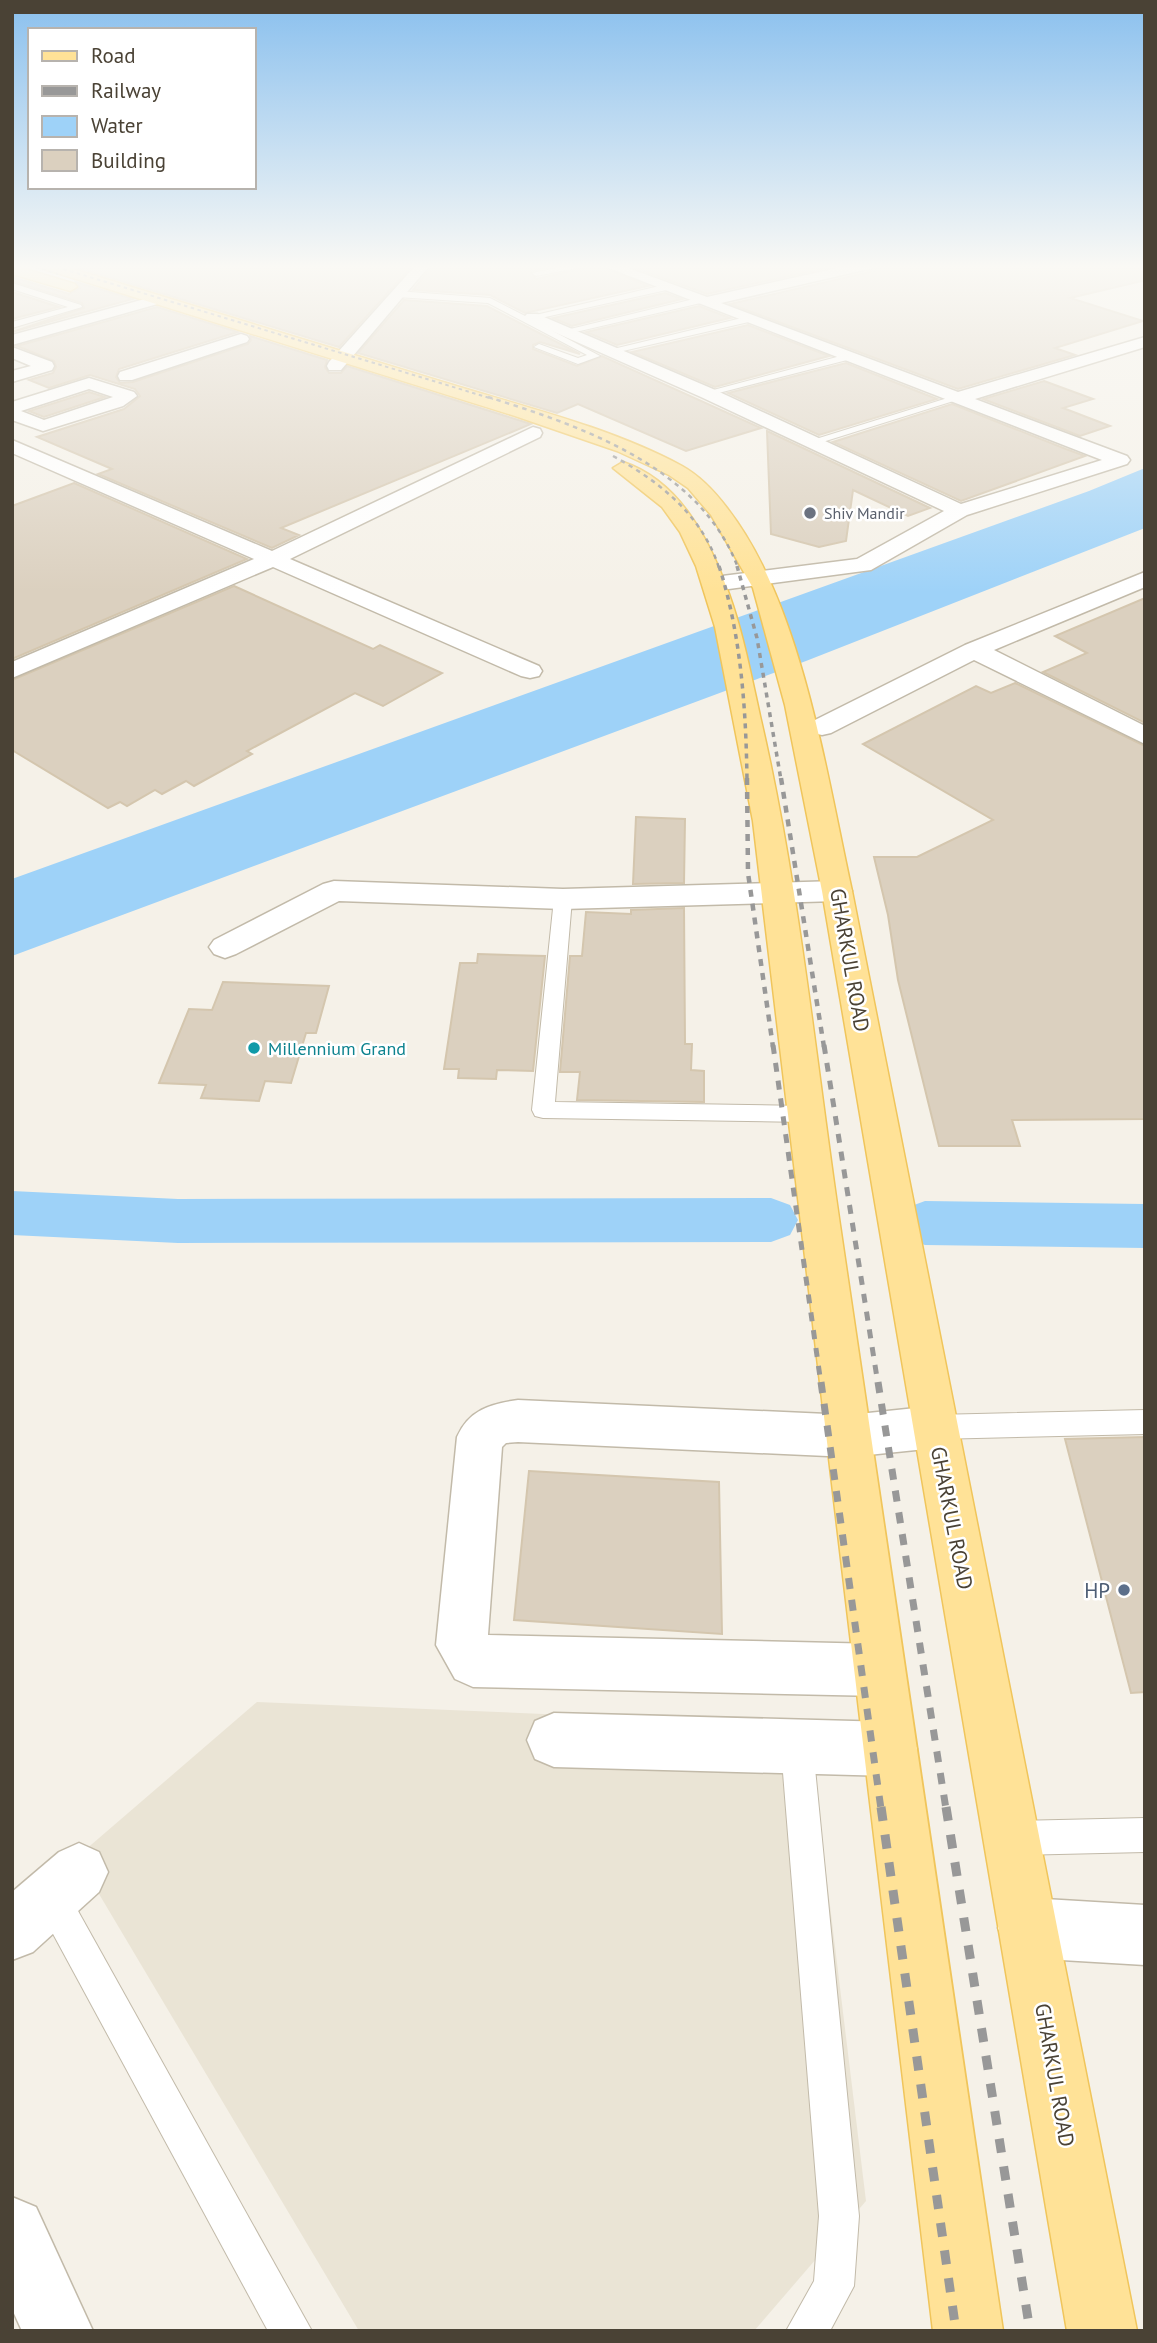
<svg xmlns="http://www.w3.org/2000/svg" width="1157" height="2343" font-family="'PT Sans',sans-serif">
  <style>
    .residential { fill: #eae4d5 }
    .water { fill: #9ed2f8 }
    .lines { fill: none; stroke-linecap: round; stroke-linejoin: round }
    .canal { fill: #9ed2f8; fill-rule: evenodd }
    .building { fill: #dbd0bf; stroke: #d4c6ae; stroke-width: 2 }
    .service-casing { stroke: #c2baa9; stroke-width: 2 }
    .minor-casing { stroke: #c2baa9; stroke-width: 3 }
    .tertiary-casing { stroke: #c2baa9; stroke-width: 3 }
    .primary-casing { stroke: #f0c55b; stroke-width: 3 }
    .service { fill: #fff; fill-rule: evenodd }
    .minor { fill: #fff; fill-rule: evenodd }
    .tertiary { fill: #fff; fill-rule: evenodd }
    .primary { fill: #ffe297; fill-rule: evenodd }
    .rail-far6 { stroke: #989898; stroke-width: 2; stroke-dasharray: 3.5 3.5; stroke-linecap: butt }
    .rail-far5 { stroke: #989898; stroke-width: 2.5; stroke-dasharray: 4.5 4.5; stroke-linecap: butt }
    .rail-far4 { stroke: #989898; stroke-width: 3.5; stroke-dasharray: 5 5; stroke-linecap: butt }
    .rail-far3 { stroke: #989898; stroke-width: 4.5; stroke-dasharray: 7 7; stroke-linecap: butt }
    .rail-far2 { stroke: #989898; stroke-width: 5; stroke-dasharray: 9 9; stroke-linecap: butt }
    .rail-far1 { stroke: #989898; stroke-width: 7; stroke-dasharray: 11 11; stroke-linecap: butt }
    .rail { stroke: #989898; stroke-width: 9; stroke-dasharray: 14 14; stroke-linecap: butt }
    .worship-dot { fill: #6b7280; stroke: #fff; stroke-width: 2.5 }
    .culture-dot { fill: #0f9aa8; stroke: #fff; stroke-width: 2.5 }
    .service-dot { fill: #5c6f8a; stroke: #fff; stroke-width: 2.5 }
    .labels { text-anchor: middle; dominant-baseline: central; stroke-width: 5; stroke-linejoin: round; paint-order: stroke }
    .far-worship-label { font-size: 16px; fill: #5b616d; stroke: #fff; text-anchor: start }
    .culture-label { font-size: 18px; fill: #0d838f; stroke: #fff; text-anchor: start }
    .near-street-label { font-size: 21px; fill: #4a4235; stroke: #fff }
    .near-service-label { font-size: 21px; fill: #4e5e75; stroke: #fff; text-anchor: end }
  </style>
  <rect width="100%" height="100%" fill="#f5f1e8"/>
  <g class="residential">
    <polygon points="12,280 94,307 12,330"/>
    <polygon points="257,1702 808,1725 866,2201 754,2331 359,2331 77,1857"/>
  </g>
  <polygon class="water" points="1145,468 1145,528 806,661 12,956 12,879 1089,491"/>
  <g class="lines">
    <g class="canal">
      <polygon points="12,1191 178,1199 771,1198 790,1205 798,1220 790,1235 771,1242 178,1243 12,1235"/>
      <polygon points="925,1201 1145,1204 1145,1248 925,1245 906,1238 898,1223 906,1208"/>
    </g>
  </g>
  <g class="building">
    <polygon points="68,265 413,265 339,347"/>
    <polygon points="433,265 561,265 530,271 536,279 598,265 648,286 525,313 490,295 413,290"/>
    <polygon points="627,265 840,265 707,294"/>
    <polygon points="878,265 1140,265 1142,281 1070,298 1143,321 1055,348 1075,355 958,389 730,304 874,271"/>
    <polygon points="12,277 69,294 80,288 76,282 133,299 12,332 84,308 82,303 12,281"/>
    <polygon points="12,292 59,307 12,319"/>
    <polygon points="665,293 682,299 572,326 553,318"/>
    <polygon points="404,300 487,306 580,354 540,342 533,345 533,349 577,366 602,356 761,428 686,451 578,404 557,413 358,353"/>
    <polygon points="699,306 730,318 617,345 586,332"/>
    <polygon points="157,307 238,332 119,369 116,377 120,383 133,382 248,344 251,340 250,336 327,360 325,367 329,373 341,373 347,366 531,424 281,528 299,535 272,548 98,474 112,469 37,437 124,409 140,396 135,389 90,375 49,388 29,380 53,373 56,367 54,361 17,346"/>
    <polygon points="748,325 829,356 715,387 632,352"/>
    <polygon points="846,363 937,399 819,435 728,393"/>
    <polygon points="1044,381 1093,399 1063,408 1110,426 1080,436 983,399"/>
    <polygon points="89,392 105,397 44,417 29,411"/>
    <polygon points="952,404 1066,449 1085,456 961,501 833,442"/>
    <polygon points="767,431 930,508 908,516 853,490 846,541 819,547 771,534"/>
    <polygon points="74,483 247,559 12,659 12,506"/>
    <polygon points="234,586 373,649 380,645 442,673 383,706 355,693 247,751 252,754 194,786 186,781 162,794 155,790 127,806 120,802 108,808 12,750 12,680"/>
    <polygon points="1145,598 1145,723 1043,672 1087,653 1055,636"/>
    <polygon points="1015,683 1145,746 1145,1119 1012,1120 1020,1146 939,1146 898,980 888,915 874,857 917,857 993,820 863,744 976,686 991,693"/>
    <polygon points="636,817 685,819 684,883 633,884"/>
    <polygon points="684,908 685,1044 692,1044 691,1070 704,1071 704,1102 577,1100 580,1072 560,1072 570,956 582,956 586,912 631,914 631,910"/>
    <polygon points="478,954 545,956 533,1071 497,1070 496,1079 458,1078 459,1069 444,1069 460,963 477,963"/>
    <polygon points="223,982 329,986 316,1033 306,1033 291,1083 265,1081 259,1101 201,1098 206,1085 159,1083 189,1009 212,1010"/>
    <polygon points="1145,1437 1145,1692 1131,1693 1065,1439"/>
    <polygon points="529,1471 719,1482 722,1634 514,1620"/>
  </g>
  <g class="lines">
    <defs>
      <g id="service">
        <polygon points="573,265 592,265 536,276 532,273"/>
        <polygon points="12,283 81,305 82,307 12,328 12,322 68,307 12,289"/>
        <polygon points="668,284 671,289 532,320 600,356 578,364 534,347 539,344 578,358 587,355 488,303 397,297 393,294 397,291 490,298 527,317"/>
        <polygon points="702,297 705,298 705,302 567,334 562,331"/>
        <polygon points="750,316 755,319 753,321 610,354 605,351"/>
        <polygon points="848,354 853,357 851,359 707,396 702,393"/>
        <polygon points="954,396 963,398 813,445 803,443"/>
        <polygon points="563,893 572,899 555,1102 805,1106 813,1108 816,1114 813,1120 805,1122 543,1118 535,1116 532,1110 554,899"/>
        <polygon points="1145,1410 1145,1434 935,1439 926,1436 922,1427 926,1418 935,1415"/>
        <polygon points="797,1732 808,1737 813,1748 859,2216 854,2286 830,2331 786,2331 814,2281 819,2216 781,1748 786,1737"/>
        <polygon points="1145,1818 1145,1852 1011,1855 999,1850 994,1838 999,1826 1011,1821"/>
        <polygon points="51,1879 63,1884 312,2331 268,2331 39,1908 34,1896 39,1884"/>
      </g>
      <g id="minor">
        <polygon points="416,265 430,265 341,370 329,370 327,366 329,362"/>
        <polygon points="601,265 620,265 707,297 851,265 875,265 873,268 721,303 958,392 1145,337 1145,347 975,399 1127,456 1130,460 1127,464 967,515 871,570 714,591 706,589 703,584 706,579 714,577 857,559 944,511 701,397 527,320 524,317 527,314 537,314 713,389 961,504 1102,460"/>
        <polygon points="156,296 161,297 163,300 161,303 12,345 12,335"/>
        <polygon points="241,334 247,336 249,339 247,342 132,380 120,380 118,376 120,372"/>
        <polygon points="12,347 52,362 54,366 52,370 12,382 12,371 31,366 12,358"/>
        <path d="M89,378L134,392L137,396L123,406L43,431L12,420V402ZM89,389L113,397L44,420L21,411Z"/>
        <polygon points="533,427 540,429 542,433 540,437 290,559 539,666 542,671 539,676 530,678 521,676 273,567 12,678 12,662 254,559 12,453 12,440 272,551"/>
        <polygon points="1145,572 1145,587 994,650 1145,726 1145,744 974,660 831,733 822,735 813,733 809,727 813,721 965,645"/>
        <polygon points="334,881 563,889 837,881 848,884 852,891 848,898 837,901 563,909 339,901 236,954 225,958 214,954 209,947 214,940 323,884"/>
        <path d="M518,1400L849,1415L935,1406L951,1412L958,1427L951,1442L935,1448L849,1457L518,1442L506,1443L502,1447L488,1635L879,1644L897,1652L905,1670L897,1688L879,1696L473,1687L455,1679L436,1645L457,1437C469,1410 490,1404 518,1400Z"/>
        <polygon points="554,1713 890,1722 909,1730 917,1749 909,1768 890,1776 554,1767 535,1759 527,1740 535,1721"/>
        <polygon points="79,1843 99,1852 108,1872 99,1892 33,1952 12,1960 12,1892 59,1852"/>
        <polygon points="1028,1898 1145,1905 1145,1965 1028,1958 1007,1949 998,1928 1007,1907"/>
      </g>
      <polygon id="tertiary" points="12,2197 36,2207 93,2331 22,2331 12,2309"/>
      <g id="primary">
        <polygon points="12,265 75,284 77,287 70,291 12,274"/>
        <path d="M39,265H60C187,304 315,343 443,382C521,406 610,427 682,466C700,476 715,492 727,508C802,604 826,773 852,891L1137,2331H1067L822,891L785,705L753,588L711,515L688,488L669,475L617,451L515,416L41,268Z"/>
        <path d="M623,462C680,481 710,541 729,594C743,633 751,675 760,716C799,883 815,1055 840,1225C894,1593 948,1962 1003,2331H933L753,821L715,627L696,566L680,532L662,507L613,468Z"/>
      </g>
    </defs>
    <use href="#service" class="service-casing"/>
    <use href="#minor" class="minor-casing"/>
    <use href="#tertiary" class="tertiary-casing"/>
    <use href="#primary" class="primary-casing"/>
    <use href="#service" class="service"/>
    <use href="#minor" class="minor"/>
    <use href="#tertiary" class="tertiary"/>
    <use href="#primary" class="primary"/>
    <g class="rail-far6">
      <polyline points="29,265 58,274"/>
      <polyline points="50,265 493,399"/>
    </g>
    <g class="rail-far5">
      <path d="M488,397C581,426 701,467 738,568"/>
      <path d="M613,456C659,481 703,516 719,568"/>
    </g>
    <g class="rail-far4">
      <path d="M719,566C741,634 746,709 747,780"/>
      <polyline points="737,566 757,638 781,780"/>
    </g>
    <g class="rail-far3">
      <polyline points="747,778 748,873 773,1047"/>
      <polyline points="781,778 824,1047"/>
    </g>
    <g class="rail-far2">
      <polyline points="773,1045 821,1384"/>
      <polyline points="824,1045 878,1384"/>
    </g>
    <g class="rail-far1">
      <polyline points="821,1382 881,1809"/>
      <polyline points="878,1382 946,1809"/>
    </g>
    <g class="rail">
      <polyline points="881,1807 956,2331"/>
      <polyline points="946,1807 1030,2331"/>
    </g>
  </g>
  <linearGradient id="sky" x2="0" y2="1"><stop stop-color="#8ac0ee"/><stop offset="0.45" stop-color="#faf9f5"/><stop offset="1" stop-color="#faf9f5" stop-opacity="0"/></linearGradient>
  <rect width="1157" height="593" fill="url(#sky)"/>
  <circle class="worship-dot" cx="810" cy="513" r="7"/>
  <circle class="culture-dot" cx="254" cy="1048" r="7"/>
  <circle class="service-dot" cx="1124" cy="1590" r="7"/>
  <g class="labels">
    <g class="far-worship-label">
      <text x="824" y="513">Shiv Mandir</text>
    </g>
    <g class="culture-label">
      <text x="268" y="1048">Millennium Grand</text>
    </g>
    <g class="near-street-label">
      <text transform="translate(850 960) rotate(80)">GHARKUL ROAD</text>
      <text transform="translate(952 1518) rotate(79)">GHARKUL ROAD</text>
      <text transform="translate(1055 2075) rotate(80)">GHARKUL ROAD</text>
    </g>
    <g class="near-service-label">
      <text x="1110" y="1590">HP</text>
    </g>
  </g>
  <rect width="1157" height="2343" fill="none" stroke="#4a4235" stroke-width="28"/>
  <rect x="28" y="28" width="228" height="161" fill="#ffffff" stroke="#b7b3ae" stroke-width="2"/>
  <rect x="42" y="51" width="35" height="10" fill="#ffe297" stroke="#b7b3ae" stroke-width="2"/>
  <text x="91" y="63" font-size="21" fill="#4a4235">Road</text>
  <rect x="42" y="86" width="35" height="10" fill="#989898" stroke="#b7b3ae" stroke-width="2"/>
  <text x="91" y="98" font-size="21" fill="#4a4235">Railway</text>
  <rect x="42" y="116" width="35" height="21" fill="#9ed2f8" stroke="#b7b3ae" stroke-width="2"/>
  <text x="91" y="133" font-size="21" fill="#4a4235">Water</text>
  <rect x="42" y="150" width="35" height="21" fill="#dbd0bf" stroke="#b7b3ae" stroke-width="2"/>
  <text x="91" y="168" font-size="21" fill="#4a4235">Building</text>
</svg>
